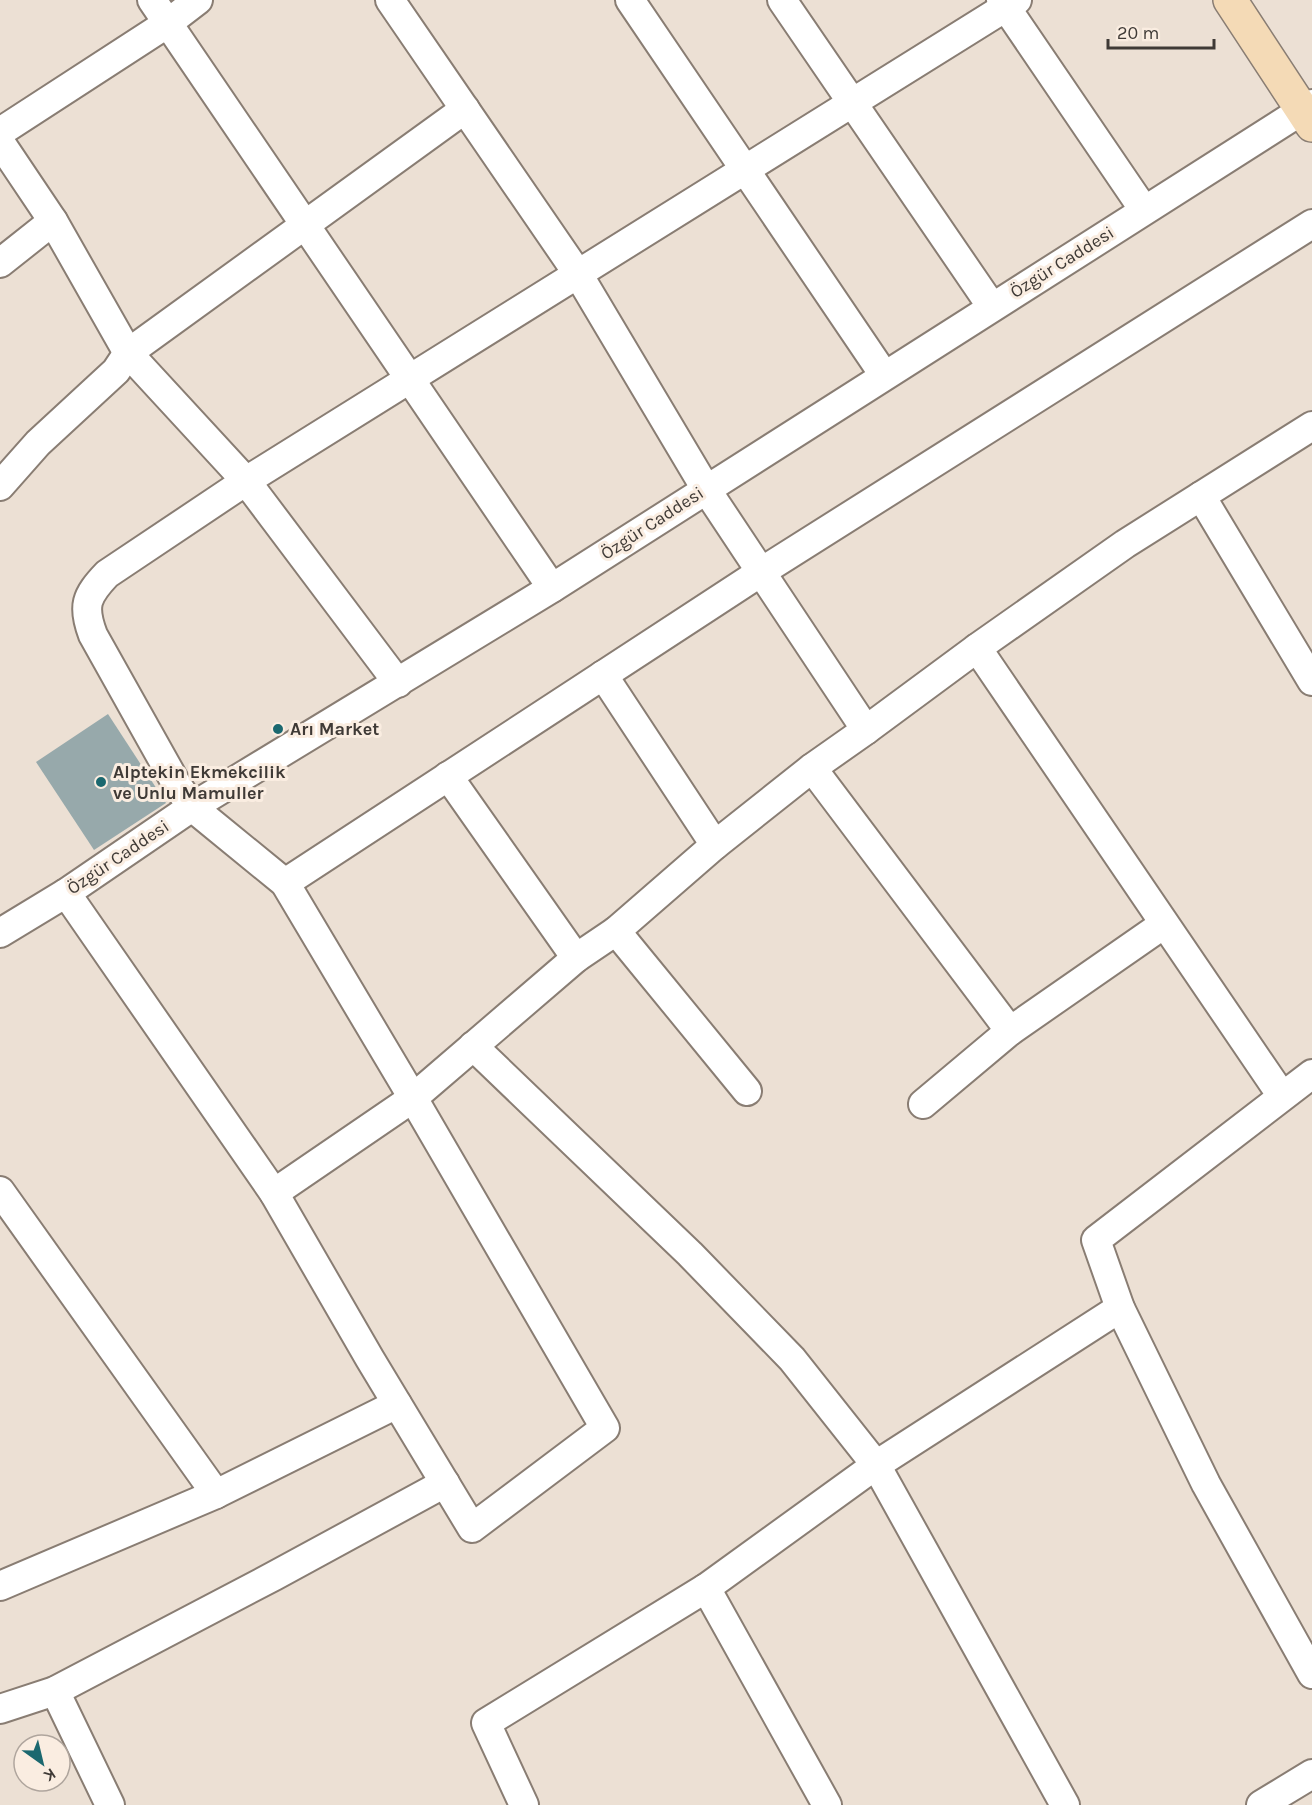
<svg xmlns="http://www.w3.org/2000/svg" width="1312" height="1805" font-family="Karla,sans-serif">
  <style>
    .building { fill: #97a9ab }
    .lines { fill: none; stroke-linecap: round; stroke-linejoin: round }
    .minor-casing { stroke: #897d73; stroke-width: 32 }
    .secondary-casing { stroke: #897d73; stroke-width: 36 }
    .minor { stroke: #fff; stroke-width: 28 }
    .secondary { stroke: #f4dab6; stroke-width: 33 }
    .poi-dot { fill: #1b686f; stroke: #faede1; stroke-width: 2 }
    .labels { text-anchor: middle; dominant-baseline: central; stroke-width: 6; stroke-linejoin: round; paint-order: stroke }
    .street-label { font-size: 18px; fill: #3f3a36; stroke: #faede1 }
    .poi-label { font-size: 18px; font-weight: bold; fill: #3f3a36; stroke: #faede1; text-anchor: start }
  </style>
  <rect width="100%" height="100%" fill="#ece0d4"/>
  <polygon class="building" points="108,714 166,803 94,850 36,762"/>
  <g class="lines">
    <defs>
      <g id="minor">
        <polyline points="152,0 552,588"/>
        <polyline points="390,0 578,274 706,489 866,730"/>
        <polyline points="630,0 884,375"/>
        <polyline points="782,0 992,307"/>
        <polyline points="1001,0 1144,210"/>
        <polyline points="0,132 168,23 198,0"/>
        <polyline points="0,142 53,221 128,353 246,481 398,683"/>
        <polyline points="0,263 53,221"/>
        <polyline points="0,486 38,443 116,371 128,353 465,109"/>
        <polyline points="1201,496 1312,681"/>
        <polyline points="977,648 1282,1096"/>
        <polyline points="603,675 715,845"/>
        <polyline points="812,768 1010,1031"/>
        <polyline points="448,776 576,958"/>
        <polyline points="285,883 761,572 1312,224"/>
        <path d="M66,893L274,1193L370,1359L472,1528L605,1428L413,1098L285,883L192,807L177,785L93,635C82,606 86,596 107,574L246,481L1017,0"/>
        <polyline points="616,931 747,1091"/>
        <polyline points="0,933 66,893 192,807 552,588 1312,104"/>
        <polyline points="473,1046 690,1254 792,1359 876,1465 1065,1805"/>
        <polyline points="1312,1074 1096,1240 1120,1308 1206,1484 1312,1674"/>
        <polyline points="923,1104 1010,1031 1164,924"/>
        <polyline points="0,1191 216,1494"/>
        <polyline points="274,1193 413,1098 576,958 616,931 715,845 812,768 866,730 977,648 1125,544 1312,426"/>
        <polyline points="0,1586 216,1494 397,1404"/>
        <polyline points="706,1588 827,1805"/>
        <polyline points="55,1691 110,1805"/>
        <polyline points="0,1709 55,1691 274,1576 445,1483"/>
        <polyline points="524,1805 486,1723 706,1588 876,1465 1120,1308"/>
        <polyline points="1261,1805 1312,1774"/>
      </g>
      <polyline id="secondary" points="1230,0 1312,125"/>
    </defs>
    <use href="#minor" class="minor-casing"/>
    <use href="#secondary" class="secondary-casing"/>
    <use href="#minor" class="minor"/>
    <use href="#secondary" class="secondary"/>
  </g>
  <g class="poi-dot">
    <circle cx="278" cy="729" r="6"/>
    <circle cx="101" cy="782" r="6"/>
  </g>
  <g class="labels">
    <g class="street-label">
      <text transform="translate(1062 262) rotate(-32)">Özgür Caddesi</text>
      <text transform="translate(652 523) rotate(-33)">Özgür Caddesi</text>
      <text transform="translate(118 857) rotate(-34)">Özgür Caddesi</text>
    </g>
    <g class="poi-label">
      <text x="290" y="729">Arı Market</text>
      <text x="113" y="772">Alptekin Ekmekcilik<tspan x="113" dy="21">ve Unlu Mamuller</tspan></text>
    </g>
  </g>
  <g transform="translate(42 1763) rotate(146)"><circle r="28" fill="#faede1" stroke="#afa59d" stroke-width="1.5"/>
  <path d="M0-4.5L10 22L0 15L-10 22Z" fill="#1b686f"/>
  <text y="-9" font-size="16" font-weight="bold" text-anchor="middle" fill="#3f3a36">K</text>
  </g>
  <path d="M1108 39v9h106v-9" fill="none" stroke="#3f3a36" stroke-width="3"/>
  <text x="1117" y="39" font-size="18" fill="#3f3a36" stroke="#faede1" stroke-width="4.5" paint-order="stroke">20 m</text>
</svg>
